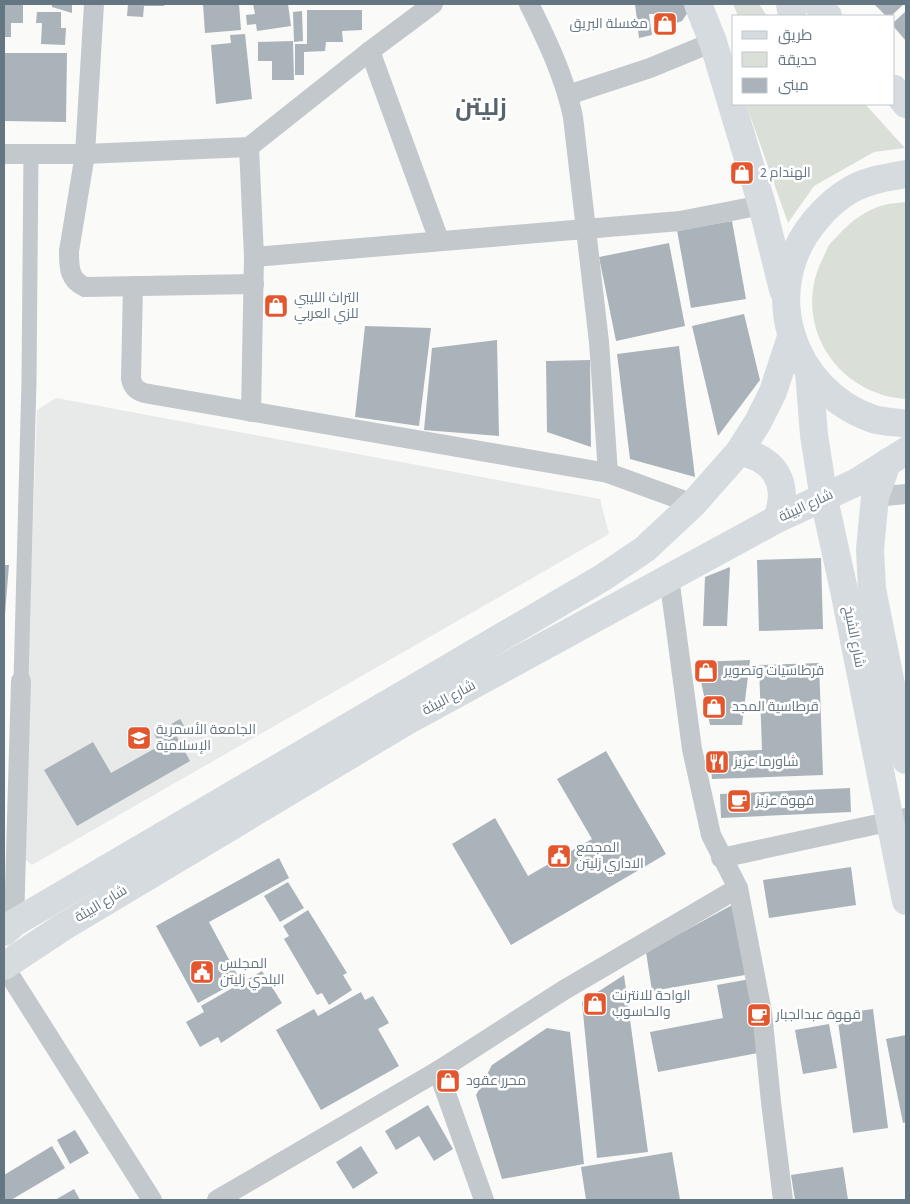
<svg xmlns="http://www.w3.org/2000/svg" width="910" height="1204" font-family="'Source Sans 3',Cairo,sans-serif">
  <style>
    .built { fill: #e8e9e9 }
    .green { fill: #dadfd7 }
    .building { fill: #aab3b9 }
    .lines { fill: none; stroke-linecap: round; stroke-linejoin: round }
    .pedestrian { stroke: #c3c8cc; stroke-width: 15 }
    .minor { stroke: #c3c8cc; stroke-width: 20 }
    .primary { stroke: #d6dbdf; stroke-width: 28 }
    .labels { text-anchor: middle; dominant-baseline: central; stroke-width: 5; stroke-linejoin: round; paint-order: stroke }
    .poi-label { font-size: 14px; fill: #657683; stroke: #fff; text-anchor: start }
    .street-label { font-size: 14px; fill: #657683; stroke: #fff }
    .town-label { font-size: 24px; font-weight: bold; fill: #57646e; stroke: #fff }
  </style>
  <rect width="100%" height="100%" fill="#fafaf8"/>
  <polygon class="built" points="56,398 600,499 609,534 32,865 21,856 37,410"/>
  <g class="green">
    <polygon points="733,4 759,4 767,16 738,16"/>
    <polygon points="746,104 865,104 905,148 874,152 814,186 788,223"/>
    <path d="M906,202V399C838,395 792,326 821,262C824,257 826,250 829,245C833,240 838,236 842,231C853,220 868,209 884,205C891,203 899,203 906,202Z"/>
  </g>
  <g class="building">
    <polygon points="4,4 23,4 23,23 11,23 11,37 4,37"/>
    <polygon points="52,4 72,4 72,13 52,7"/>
    <polygon points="128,4 165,4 164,6 144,6 143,17 127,16"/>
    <polygon points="203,4 239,4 241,30 205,33"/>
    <polygon points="253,4 288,4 291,26 257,31 256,24 247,25 246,15 255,14"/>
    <polygon points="635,4 686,4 688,12 682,21 656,30 654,14 649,14 652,35 639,38"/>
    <polygon points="874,4 904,4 891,16 886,16"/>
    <polygon points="307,10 362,10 362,30 342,31 343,42 326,42 325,51 304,52 304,75 295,75 295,44 307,44"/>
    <polygon points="302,11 303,41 294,42 293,12"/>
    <polygon points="906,11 906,41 894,27 894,22"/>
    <polygon points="37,12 61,12 61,28 66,28 65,45 41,44 42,23 36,23"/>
    <polygon points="245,34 252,99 216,104 211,45 231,43 230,35"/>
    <polygon points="293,41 294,80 272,80 272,61 258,61 258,42"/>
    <polygon points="4,53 67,53 66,122 4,121"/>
    <polygon points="732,221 746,299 691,308 677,230"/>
    <polygon points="669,243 685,326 616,341 599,257"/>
    <polygon points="744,314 760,380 718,436 692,326"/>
    <polygon points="365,326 431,328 419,426 355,417"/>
    <polygon points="497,340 499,436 424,430 432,348"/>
    <polygon points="679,346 695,477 630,459 617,354"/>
    <polygon points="590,360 591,447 547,432 546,361"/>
    <polygon points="821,558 823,629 759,631 757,560"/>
    <polygon points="4,565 9,565 5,614 4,614"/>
    <polygon points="730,567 727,626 703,626 705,577"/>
    <polygon points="750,660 742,725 710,725 697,662"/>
    <polygon points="819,663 823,775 712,779 710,752 762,750 759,665"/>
    <polygon points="180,719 187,731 177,737 190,761 77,826 44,770 93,742 111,773 161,745 154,734"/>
    <polygon points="606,751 666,854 511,945 452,844 495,818 528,876 592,839 557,779"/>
    <polygon points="850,788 851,812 721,818 720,794"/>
    <polygon points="279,858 289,878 209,922 240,980 198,1003 156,926"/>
    <polygon points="851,867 856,905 769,918 763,880"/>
    <polygon points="288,882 304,908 280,922 264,896"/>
    <polygon points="734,904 745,975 652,991 646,952"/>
    <polygon points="308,910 347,973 343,975 352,990 329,1005 322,993 317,995 284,939 289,936 283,926"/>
    <polygon points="262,971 282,1003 221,1043 218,1037 200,1047 186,1022 204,1012 201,1006"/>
    <polygon points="624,975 648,1152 597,1158 582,1002"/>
    <polygon points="750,979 763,1052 658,1072 650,1032 723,1018 717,985"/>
    <polygon points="361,992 365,1000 373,996 389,1023 378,1029 399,1066 321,1110 276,1030 314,1009 318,1016"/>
    <polygon points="873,1009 888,1128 853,1133 837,1014"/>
    <polygon points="829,1024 837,1068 803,1074 795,1030"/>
    <polygon points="547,1028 570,1032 584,1164 502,1179 476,1095 492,1065"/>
    <polygon points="906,1035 906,1122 903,1123 886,1039"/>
    <polygon points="428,1105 453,1149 434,1161 419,1136 396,1150 385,1131"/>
    <polygon points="75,1130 89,1153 70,1164 57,1140"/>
    <polygon points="52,1146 65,1168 11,1200 4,1200 4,1175"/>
    <polygon points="361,1146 378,1173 353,1189 336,1162"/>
    <polygon points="672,1152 680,1200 586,1200 581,1167"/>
    <polygon points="843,1167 848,1200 795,1200 791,1175"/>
    <polygon points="74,1189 80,1200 55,1200"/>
  </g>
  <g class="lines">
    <polyline class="pedestrian" points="21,681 29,381 31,153"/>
    <g class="minor">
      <path d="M94,4L85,154L69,251C69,267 69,280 85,287L254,284"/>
      <path d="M529,4C547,40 565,78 573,117L599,342L608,473"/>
      <polyline points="370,51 439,240"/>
      <polyline points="568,95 650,68 713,42"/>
      <polyline points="249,147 254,257 251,412"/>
      <polyline points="4,154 85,154 249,147 370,51 433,4"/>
      <polyline points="254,257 680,221 762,205"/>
      <path d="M133,286L131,379C133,387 136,390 144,393L608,473L693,504"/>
      <polyline points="875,497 906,494"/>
      <polyline points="669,577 692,749 711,835 738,888 762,1012 771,1102 783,1200"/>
      <polyline points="721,858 906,818"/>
      <polyline points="14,923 21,681"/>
      <polyline points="4,966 152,1200"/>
      <polyline points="438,1071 484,1200"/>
      <polyline points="217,1200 438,1071 564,990 738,888"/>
    </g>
    <g class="primary">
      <polyline points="698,4 713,42 762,205 783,290"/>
      <polyline points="790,4 792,16"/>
      <polyline points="817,4 828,16"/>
      <polyline points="894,89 906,104"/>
      <path d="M906,174C888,177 869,180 852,189C837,197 825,209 815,221C758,289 790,390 873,419C883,422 896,422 906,424"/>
      <polyline points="809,372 814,435 824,499 844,590 906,901"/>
      <path d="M739,452C776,458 790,485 777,519"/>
      <polyline points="887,463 875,497 870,549 872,589 906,760"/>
      <polyline points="4,932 14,923 602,578 645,549 693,504 739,452 758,422 773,392 791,337"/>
      <polyline points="4,966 63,927 405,722 777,519 855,483 906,451"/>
    </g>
  </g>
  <defs>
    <symbol id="shop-square" viewBox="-11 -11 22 22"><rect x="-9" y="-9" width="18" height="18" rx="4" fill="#e4572e" stroke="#fff"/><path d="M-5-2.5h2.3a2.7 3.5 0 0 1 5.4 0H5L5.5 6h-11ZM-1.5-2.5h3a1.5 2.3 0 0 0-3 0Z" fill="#fff"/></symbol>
    <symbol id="university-square" viewBox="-11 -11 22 22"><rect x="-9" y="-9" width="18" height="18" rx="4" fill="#e4572e" stroke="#fff"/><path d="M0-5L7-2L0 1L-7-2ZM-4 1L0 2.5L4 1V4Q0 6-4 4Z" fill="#fff"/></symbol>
    <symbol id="restaurant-square" viewBox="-11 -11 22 22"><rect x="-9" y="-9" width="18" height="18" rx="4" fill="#e4572e" stroke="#fff"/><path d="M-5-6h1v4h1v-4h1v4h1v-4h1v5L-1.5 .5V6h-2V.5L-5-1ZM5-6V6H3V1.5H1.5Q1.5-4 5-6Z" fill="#fff"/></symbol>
    <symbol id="cafe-square" viewBox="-11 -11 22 22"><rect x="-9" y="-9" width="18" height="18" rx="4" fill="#e4572e" stroke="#fff"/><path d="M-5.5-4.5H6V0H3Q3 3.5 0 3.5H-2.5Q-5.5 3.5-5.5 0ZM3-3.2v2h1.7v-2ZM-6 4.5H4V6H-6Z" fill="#fff"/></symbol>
    <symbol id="civic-square" viewBox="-11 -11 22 22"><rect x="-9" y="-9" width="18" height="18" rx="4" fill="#e4572e" stroke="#fff"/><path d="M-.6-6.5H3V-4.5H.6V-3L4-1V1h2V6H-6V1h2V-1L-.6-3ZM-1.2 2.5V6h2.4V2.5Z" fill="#fff"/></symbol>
  </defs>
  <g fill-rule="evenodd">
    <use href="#shop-square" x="651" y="10" width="28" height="28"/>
    <use href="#shop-square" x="728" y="159" width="28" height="28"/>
    <use href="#shop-square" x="262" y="292" width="28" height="28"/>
    <use href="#shop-square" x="692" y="657" width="28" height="28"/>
    <use href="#shop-square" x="700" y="693" width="28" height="28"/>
    <use href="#university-square" x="125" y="724" width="28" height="28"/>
    <use href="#restaurant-square" x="703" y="748" width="28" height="28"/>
    <use href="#cafe-square" x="725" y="787" width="28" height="28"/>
    <use href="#civic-square" x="545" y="842" width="28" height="28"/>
    <use href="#civic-square" x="188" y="958" width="28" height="28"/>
    <use href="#shop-square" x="581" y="990" width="28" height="28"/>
    <use href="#cafe-square" x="745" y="1001" width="28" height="28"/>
    <use href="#shop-square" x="434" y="1067" width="28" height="28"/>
  </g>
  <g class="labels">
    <g class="poi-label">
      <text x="648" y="24" text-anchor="end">مغسلة البريق</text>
      <text x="760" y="173">الهندام 2</text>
      <text x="294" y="298">التراث الليبي<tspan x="294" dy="16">للزي العربي</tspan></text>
      <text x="724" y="671">قرطاسيات وتصوير</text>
      <text x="732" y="707">قرطاسية المجد</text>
      <text x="156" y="730">الجامعة الأسمرية<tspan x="156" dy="16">الإسلامية</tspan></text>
      <text x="734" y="762">شاورما عزيز</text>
      <text x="756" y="801">قهوة عزيز</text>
      <text x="576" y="848">المجمع<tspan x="576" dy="16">الاداري زليتن</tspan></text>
      <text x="220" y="964">المجلس<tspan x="220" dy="16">البلدي زليتن</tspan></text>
      <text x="612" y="996">الواحة للانترنت<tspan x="612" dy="16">والحاسوب</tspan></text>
      <text x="776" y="1015">قهوة عبدالجبار</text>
      <text x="466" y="1081">محرر عقود</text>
    </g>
    <g class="street-label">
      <text transform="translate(806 506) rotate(-25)">شارع البيئة</text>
      <text transform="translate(854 637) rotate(79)">شارع الشيخ</text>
      <text transform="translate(449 698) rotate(-28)">شارع البيئة</text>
      <text transform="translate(101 904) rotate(-31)">شارع البيئة</text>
    </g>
    <g class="town-label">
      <text x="481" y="107">زليتن</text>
    </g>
  </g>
  <rect width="910" height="1204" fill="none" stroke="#657683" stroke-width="10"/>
  <rect x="732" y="15" width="162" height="90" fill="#ffffff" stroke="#c1c8cd"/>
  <rect x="742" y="31" width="25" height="8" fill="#d6dbdf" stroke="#c1c8cd"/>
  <text x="778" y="40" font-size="15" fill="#657683">طريق</text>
  <rect x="742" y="52" width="25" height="15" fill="#dadfd7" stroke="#c1c8cd"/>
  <text x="778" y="65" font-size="15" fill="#657683">حديقة</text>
  <rect x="742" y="78" width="25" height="15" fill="#aab3b9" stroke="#c1c8cd"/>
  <text x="778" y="90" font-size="15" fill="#657683">مبنى</text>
</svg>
